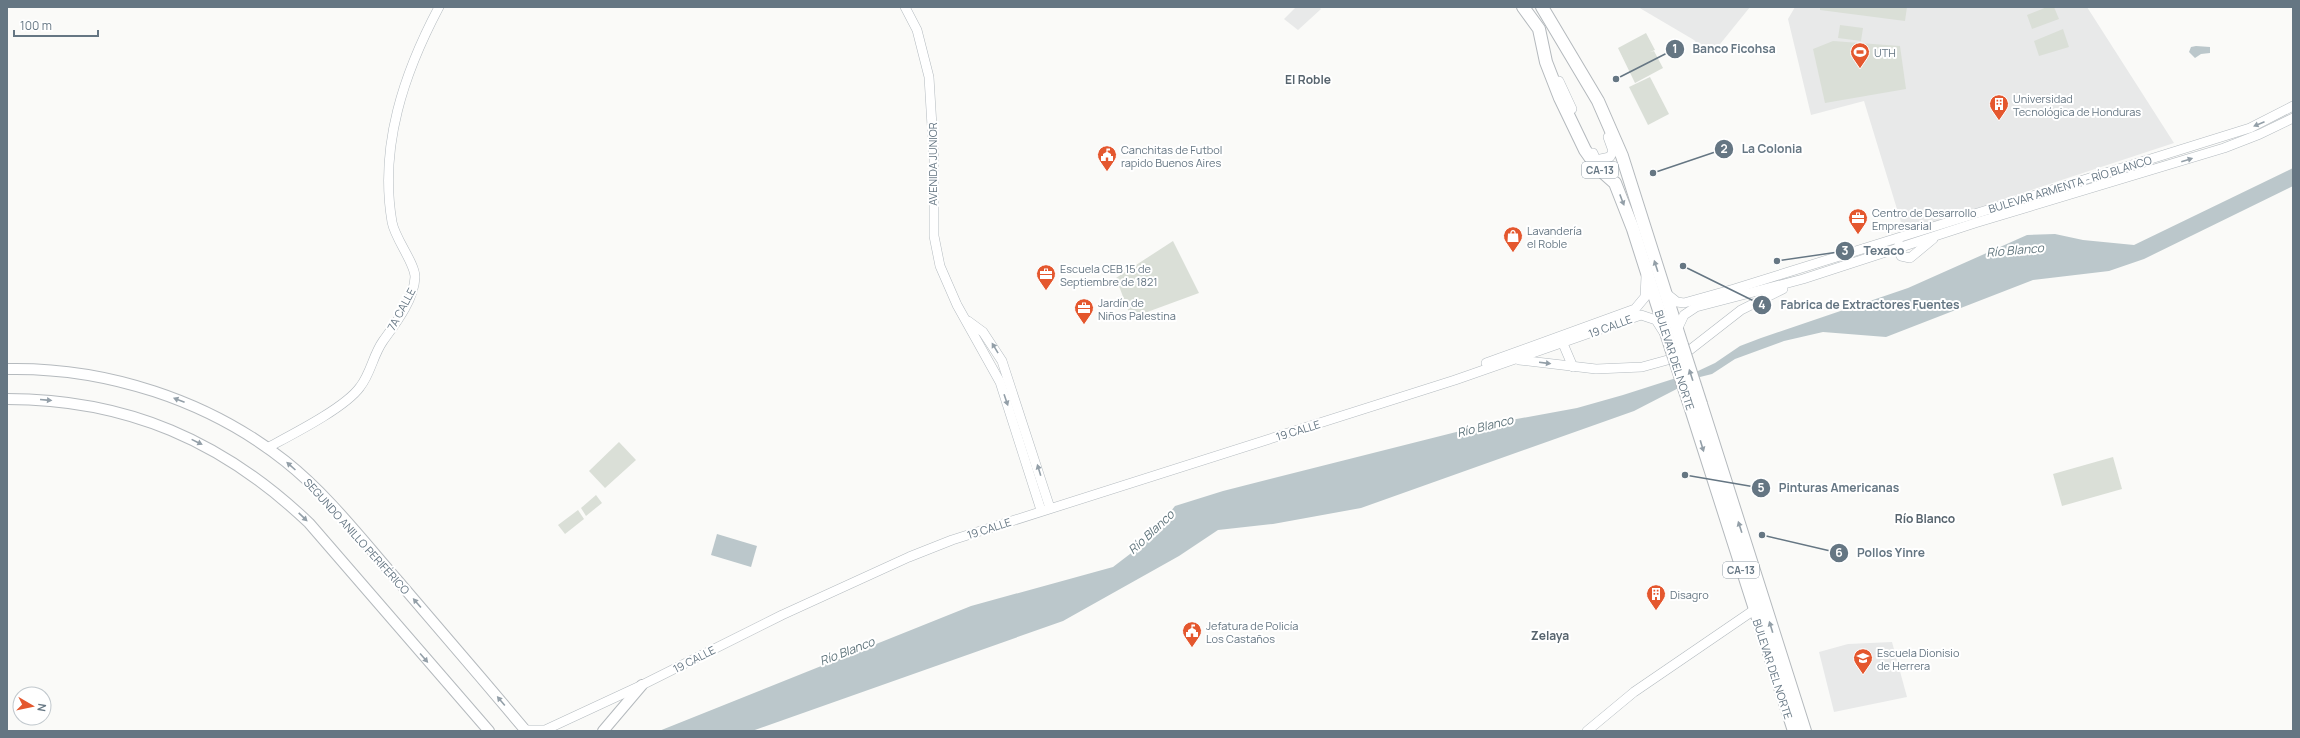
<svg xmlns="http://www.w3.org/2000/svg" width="2300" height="738" font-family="Manrope,sans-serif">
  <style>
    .built { fill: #e8e9e9 }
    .green { fill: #dadfd7 }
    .water { fill: #bbc7cb }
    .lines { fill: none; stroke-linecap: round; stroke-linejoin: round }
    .secondary-casing { stroke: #b3babf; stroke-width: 10 }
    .primary-casing { stroke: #b5babe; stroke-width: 12 }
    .highway-casing { stroke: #b4b9bd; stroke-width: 14 }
    .secondary { stroke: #fff; stroke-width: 9 }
    .primary { stroke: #fff; stroke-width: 10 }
    .highway { stroke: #fff; stroke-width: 12 }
    .highway-bridge-casing { stroke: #b4b9bd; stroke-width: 14; stroke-linecap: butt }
    .highway-bridge { stroke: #fff; stroke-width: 12 }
    .oneway { fill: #939fa8 }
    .labels { text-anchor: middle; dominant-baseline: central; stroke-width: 4; stroke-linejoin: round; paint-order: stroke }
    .shield { fill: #fff; stroke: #939fa8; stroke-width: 1 }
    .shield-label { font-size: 10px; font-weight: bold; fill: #657683 }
    .poi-label { font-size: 11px; fill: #657683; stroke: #fff; text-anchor: start }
    .street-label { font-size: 11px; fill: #657683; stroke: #fff }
    .neighbourhood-label { font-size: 12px; font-weight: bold; fill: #57646e; stroke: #fff }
    .water-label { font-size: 12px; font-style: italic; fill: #60757c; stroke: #fff }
    .leader { fill: none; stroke: #657683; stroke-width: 1.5 }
    .callout-dot { fill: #657683; stroke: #fff; stroke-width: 1.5 }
    .mark-label { font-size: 12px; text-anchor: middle; font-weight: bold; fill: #fff }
    .callout-label { font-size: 12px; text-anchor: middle; font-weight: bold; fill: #657683; stroke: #fff; stroke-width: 4; stroke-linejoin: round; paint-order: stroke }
  </style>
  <rect width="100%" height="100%" fill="#fafaf8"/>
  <g class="built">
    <polygon points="1296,7 1319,7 1321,9 1298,30 1284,19"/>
    <polygon points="1638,7 1750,7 1712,54 1705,52 1694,40"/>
    <polygon points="1795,7 2087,7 2174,143 1904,232 1864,101 1811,115 1788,19"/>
    <polygon points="1892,642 1907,697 1834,712 1819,652 1848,644"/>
  </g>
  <g class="green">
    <polygon points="1820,7 1907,7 1905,21 1820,10"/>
    <polygon points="2047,7 2054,7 2059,19 2032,29 2027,15"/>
    <polygon points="1840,25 1863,28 1861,41 1838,38"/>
    <polygon points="2063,29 2069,47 2039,56 2034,41"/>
    <polygon points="1646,33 1655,50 1650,52 1654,51 1663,68 1635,83 1618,48"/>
    <polygon points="1833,41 1900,46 1906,89 1825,103 1813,49"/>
    <polygon points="1650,77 1669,114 1648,125 1629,87"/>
    <polygon points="1173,241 1199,293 1131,318 1116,278"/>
    <polygon points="619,442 636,460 605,488 589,471"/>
    <polygon points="2113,457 2122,489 2062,506 2053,474"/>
    <polygon points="596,495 602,503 586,516 581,508"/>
    <polygon points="578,510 584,519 565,534 558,525"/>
  </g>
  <g class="water">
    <polygon points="2196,46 2210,47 2210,53 2201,54 2195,58 2189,52 2191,47"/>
    <polygon points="2293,168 2293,186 2144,259 2109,271 2033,280 1886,337 1823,332 1784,341 1735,359 1712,374 1700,377 1634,411 1361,508 1273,524 1218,530 1179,556 1063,621 752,731 659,731 971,606 1113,567 1147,541 1175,506 1223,491 1484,425 1577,408 1623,395 1698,371 1715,363 1740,346 1761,338 1908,288 2027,235 2055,234 2083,240 2134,245"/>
    <polygon points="717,534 757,546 751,567 711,555"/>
  </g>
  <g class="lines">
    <defs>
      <g id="secondary">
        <polyline points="905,7 917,30 929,77 934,159 934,236 940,266 957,305 1000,382 1041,510"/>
        <polyline points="1559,81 1572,109"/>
        <polyline points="1593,153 1596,160 1610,157 1613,151 1608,137"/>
        <polyline points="1899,244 1899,252 1901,256 1910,258 1933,239"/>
        <polyline points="1667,294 1677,302 1684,303 1734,289 2250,128 2293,106"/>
        <polyline points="968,321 983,332 1002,361 1050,508"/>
        <polyline points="1677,330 1684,315 1696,307 1803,279 1975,223 2224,148 2260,134 2293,118"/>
        <polyline points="1561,339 1573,367"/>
        <polyline points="1519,360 1596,369 1642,367 1682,356 1741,310 1783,289"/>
        <polyline points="1486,363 1635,309 1645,297 1646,276"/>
        <path d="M267,448C291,435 345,408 360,387C371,373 373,355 383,341C396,323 414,300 415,277C415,263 395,239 392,222C379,146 404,73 439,7"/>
        <polyline points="525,730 545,730 642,685 782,615 909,557 952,540 1455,380 1641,315 1656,320 1663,331"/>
        <polyline points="1587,731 1634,692 1754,610"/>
      </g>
      <g id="primary">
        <path d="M7,369C106,367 208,400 285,461C328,495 363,541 399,582C442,632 484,681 526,731"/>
        <path d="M7,399C127,399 223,441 309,523L489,731"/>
        <polyline points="603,731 642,685"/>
      </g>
      <g id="highway">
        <polyline points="1523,7 1539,29 1546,62 1560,98 1585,150 1597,167 1615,183 1633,229 1671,348"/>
        <polyline points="1542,7 1598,101 1622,156 1682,345"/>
        <polyline points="1701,404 1805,731"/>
        <polyline points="1691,409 1794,731"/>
      </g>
    </defs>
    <use href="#secondary" class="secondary-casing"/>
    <use href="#primary" class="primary-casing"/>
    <use href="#highway" class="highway-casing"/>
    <use href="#secondary" class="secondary"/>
    <use href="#primary" class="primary"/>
    <use href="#highway" class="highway"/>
    <defs>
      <g id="highway-bridge">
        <polyline points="1682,345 1701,404"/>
        <polyline points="1671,348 1691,409"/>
      </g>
    </defs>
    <use href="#highway-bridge" class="highway-bridge-casing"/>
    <use href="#highway-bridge" class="highway-bridge"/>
  </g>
  <defs><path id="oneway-solid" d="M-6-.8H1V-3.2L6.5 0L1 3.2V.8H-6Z"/></defs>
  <g class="oneway">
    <use href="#oneway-solid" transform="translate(2259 124) rotate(157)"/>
    <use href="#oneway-solid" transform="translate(2187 160) rotate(-17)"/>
    <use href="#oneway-solid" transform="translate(1622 200) rotate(69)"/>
    <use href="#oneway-solid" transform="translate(1656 266) rotate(-108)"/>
    <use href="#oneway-solid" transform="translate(995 348) rotate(-121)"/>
    <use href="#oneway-solid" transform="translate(1545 363) rotate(7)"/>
    <use href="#oneway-solid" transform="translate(1691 375) rotate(-108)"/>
    <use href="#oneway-solid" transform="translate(46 400) rotate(5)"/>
    <use href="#oneway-solid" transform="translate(179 400) rotate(-159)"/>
    <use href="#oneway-solid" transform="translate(1006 400) rotate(71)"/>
    <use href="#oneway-solid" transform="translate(197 442) rotate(26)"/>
    <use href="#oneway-solid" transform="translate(1702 446) rotate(73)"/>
    <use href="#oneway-solid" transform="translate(291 466) rotate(-138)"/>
    <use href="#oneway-solid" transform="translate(1039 470) rotate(-107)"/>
    <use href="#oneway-solid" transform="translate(303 517) rotate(44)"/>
    <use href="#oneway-solid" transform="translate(1740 527) rotate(-108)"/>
    <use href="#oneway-solid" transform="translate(417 603) rotate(-131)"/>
    <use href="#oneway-solid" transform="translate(1771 627) rotate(-107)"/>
    <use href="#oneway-solid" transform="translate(424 658) rotate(49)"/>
    <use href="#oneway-solid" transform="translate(501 701) rotate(-130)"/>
  </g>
  <defs>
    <symbol id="stadium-pin" viewBox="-11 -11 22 30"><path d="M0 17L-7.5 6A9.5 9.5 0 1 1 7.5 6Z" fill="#e4572e" stroke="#fff"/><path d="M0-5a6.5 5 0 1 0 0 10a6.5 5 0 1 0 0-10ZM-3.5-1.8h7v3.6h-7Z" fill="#fff"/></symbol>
    <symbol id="building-pin" viewBox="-11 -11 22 30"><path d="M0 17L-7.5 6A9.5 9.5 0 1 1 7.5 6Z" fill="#e4572e" stroke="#fff"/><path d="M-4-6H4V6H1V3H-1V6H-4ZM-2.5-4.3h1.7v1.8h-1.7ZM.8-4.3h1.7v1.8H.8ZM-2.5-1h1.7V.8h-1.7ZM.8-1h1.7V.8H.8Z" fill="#fff"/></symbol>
    <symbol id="civic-pin" viewBox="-11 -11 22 30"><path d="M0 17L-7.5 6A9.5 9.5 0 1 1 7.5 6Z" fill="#e4572e" stroke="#fff"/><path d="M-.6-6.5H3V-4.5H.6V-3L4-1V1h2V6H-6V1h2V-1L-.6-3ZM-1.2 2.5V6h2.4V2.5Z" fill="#fff"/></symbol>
    <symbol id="office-pin" viewBox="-11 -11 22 30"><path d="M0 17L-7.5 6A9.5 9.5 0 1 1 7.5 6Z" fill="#e4572e" stroke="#fff"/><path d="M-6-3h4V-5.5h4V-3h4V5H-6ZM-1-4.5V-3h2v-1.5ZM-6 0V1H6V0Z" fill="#fff"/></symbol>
    <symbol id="shop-pin" viewBox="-11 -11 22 30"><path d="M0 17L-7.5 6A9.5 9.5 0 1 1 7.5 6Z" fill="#e4572e" stroke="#fff"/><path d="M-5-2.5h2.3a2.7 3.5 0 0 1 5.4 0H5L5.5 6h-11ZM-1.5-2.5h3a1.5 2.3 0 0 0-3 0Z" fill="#fff"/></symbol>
    <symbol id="school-pin" viewBox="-11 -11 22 30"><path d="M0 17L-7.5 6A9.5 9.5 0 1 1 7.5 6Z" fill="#e4572e" stroke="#fff"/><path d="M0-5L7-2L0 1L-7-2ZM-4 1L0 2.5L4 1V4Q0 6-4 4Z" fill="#fff"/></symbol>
  </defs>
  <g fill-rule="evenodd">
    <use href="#stadium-pin" x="1849" y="41" width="22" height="30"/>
    <use href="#building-pin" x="1988" y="93" width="22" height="30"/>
    <use href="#civic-pin" x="1096" y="144" width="22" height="30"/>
    <use href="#office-pin" x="1847" y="207" width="22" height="30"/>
    <use href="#shop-pin" x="1502" y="225" width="22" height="30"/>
    <use href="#office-pin" x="1035" y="263" width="22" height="30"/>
    <use href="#office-pin" x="1073" y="297" width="22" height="30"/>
    <use href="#building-pin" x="1645" y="583" width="22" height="30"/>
    <use href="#civic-pin" x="1181" y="620" width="22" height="30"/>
    <use href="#school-pin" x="1852" y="647" width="22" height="30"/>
  </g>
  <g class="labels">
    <g class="shield">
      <rect x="1582" y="162" width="36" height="16" rx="3"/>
      <rect x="1723" y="562" width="36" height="16" rx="3"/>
    </g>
    <g class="shield-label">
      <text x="1600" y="170">CA-13</text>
      <text x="1741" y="570">CA-13</text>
    </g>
    <g class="poi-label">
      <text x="1874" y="52">UTH</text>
      <text x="2013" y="98">Universidad<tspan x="2013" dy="13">Tecnológica de Honduras</tspan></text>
      <text x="1121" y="149">Canchitas de Futbol<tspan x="1121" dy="13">rapido Buenos Aires</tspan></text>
      <text x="1872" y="212">Centro de Desarrollo<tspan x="1872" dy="13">Empresarial</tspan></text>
      <text x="1527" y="230">Lavandería<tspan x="1527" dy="13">el Roble</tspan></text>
      <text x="1060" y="268">Escuela CEB 15 de<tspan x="1060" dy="13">Septiembre de 1821</tspan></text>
      <text x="1098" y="302">Jardín de<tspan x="1098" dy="13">Niños Palestina</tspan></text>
      <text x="1670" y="594">Disagro</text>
      <text x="1206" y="625">Jefatura de Policía<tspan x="1206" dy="13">Los Castaños</tspan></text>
      <text x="1877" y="652">Escuela Dionisio<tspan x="1877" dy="13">de Herrera</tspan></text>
    </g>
    <g class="street-label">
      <text transform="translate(932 164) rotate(-90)">AVENIDA JUNIOR</text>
      <text transform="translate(2070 184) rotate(-17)">BULEVAR ARMENTA - RÍO BLANCO</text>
      <text transform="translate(401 309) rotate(-62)">7A CALLE</text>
      <text transform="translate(1610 326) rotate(-20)">19 CALLE</text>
      <text transform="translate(1675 360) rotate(72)">BULEVAR DEL NORTE</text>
      <text transform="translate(1298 430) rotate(-17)">19 CALLE</text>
      <text transform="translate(989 528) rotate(-18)">19 CALLE</text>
      <text transform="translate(357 536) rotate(48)">SEGUNDO ANILLO PERIFÉRICO</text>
      <text transform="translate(694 659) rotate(-27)">19 CALLE</text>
      <text transform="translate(1773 669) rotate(72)">BULEVAR DEL NORTE</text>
    </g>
    <g class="neighbourhood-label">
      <text x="1308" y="79">El Roble</text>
      <text x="1925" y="518">Río Blanco</text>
      <text x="1550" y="635">Zelaya</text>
    </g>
    <g class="water-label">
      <text transform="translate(2015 250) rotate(-5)">Río Blanco</text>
      <text transform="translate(1485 426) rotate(-14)">Río Blanco</text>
      <text transform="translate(1151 532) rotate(-43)">Río Blanco</text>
      <text transform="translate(847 651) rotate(-21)">Río Blanco</text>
    </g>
  </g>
  <path class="leader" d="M1616 79L1675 49M1653 173L1724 149M1777 261L1845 251M1683 266L1762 305M1685 475L1761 488M1762 535L1839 553"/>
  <g class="callout-dot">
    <circle cx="1616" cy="79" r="4"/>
    <circle cx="1653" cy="173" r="4"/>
    <circle cx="1777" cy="261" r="4"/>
    <circle cx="1683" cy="266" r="4"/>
    <circle cx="1685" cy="475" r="4"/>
    <circle cx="1762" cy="535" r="4"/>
    <circle cx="1675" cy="49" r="10"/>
    <circle cx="1724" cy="149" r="10"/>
    <circle cx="1845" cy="251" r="10"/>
    <circle cx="1762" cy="305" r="10"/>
    <circle cx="1761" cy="488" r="10"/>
    <circle cx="1839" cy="553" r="10"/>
  </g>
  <g class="mark-label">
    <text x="1675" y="53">1</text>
    <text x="1724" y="153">2</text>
    <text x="1845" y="255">3</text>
    <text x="1762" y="309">4</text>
    <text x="1761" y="492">5</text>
    <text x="1839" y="557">6</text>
  </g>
  <g class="callout-label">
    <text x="1734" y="53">Banco Ficohsa</text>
    <text x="1772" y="153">La Colonia</text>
    <text x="1884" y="255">Texaco</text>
    <text x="1870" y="309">Fabrica de Extractores Fuentes</text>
    <text x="1839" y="492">Pinturas Americanas</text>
    <text x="1891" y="557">Pollos Yinre</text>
  </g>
  <rect width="2300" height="738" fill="none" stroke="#657683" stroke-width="16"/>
  <g transform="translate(32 706) rotate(99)"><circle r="19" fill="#ffffff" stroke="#c1c8cd"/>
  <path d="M0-3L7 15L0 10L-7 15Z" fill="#e4572e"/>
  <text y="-6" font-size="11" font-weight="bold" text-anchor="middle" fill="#657683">N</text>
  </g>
  <path d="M14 30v6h84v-6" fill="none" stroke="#657683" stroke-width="2"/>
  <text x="20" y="30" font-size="12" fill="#657683" stroke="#ffffff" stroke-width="3" paint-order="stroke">100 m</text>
</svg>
